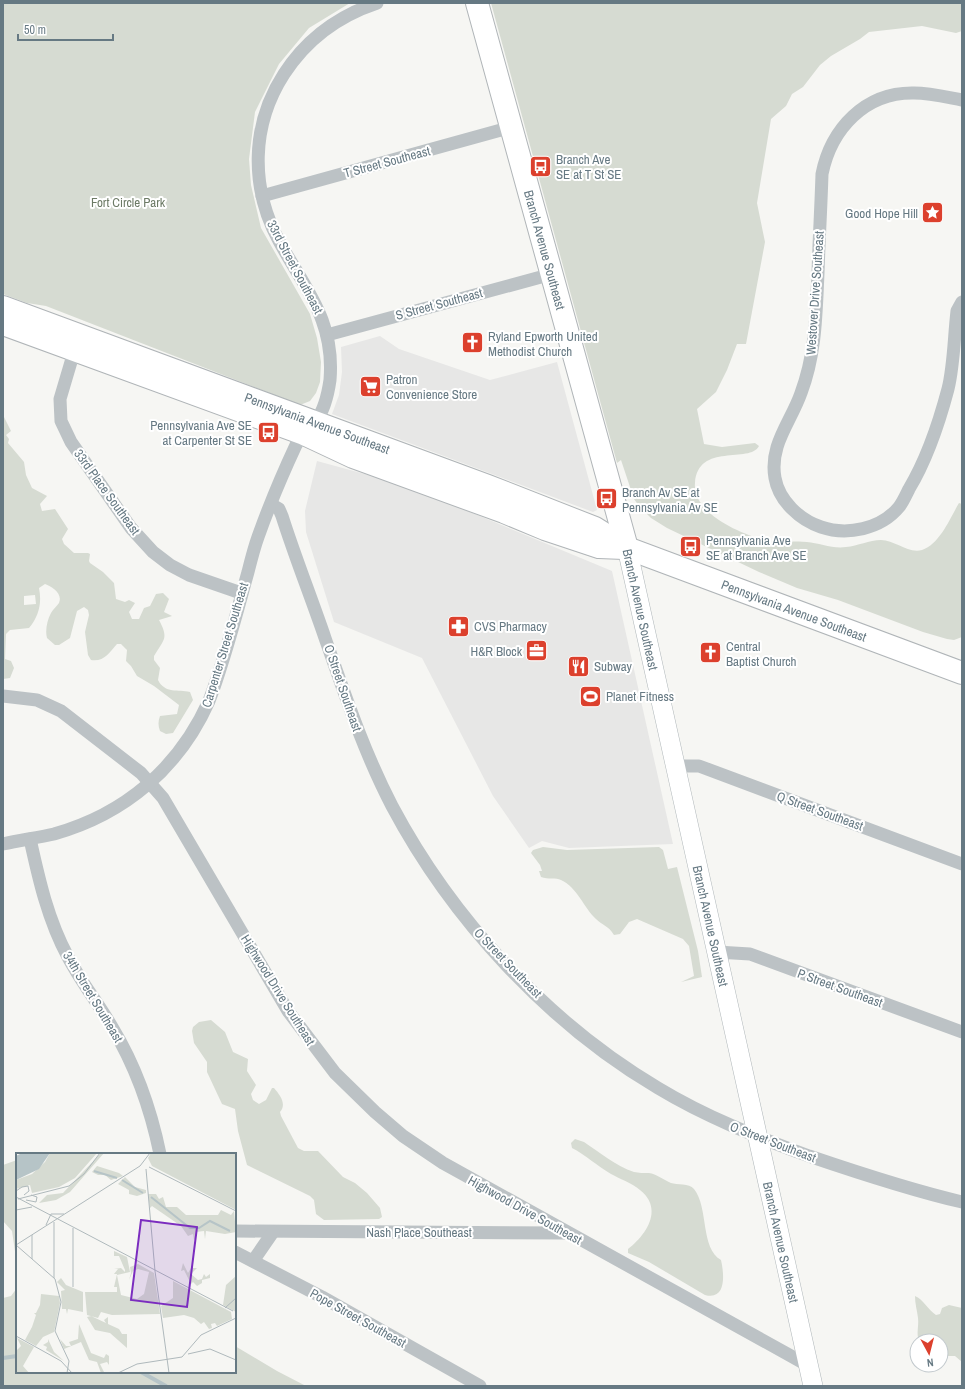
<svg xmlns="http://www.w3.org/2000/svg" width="965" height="1389" font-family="'Archivo Narrow',sans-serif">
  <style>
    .built { fill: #e7e7e6 }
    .green { fill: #d6dbd2; fill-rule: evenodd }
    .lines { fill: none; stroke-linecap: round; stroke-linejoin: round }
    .stream { stroke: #b6c4c7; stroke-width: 4 }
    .secondary-casing { stroke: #b1b8bb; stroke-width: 20 }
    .trunk-casing { stroke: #b0b5b8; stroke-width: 24 }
    .minor { stroke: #bcc2c5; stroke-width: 13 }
    .secondary { stroke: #fff; stroke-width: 19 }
    .trunk { stroke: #fff; stroke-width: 22 }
    .labels { text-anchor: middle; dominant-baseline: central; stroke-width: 4; stroke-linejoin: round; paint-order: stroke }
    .poi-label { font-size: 13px; fill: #667983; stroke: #fff; text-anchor: start }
    .street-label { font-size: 13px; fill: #667983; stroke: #fff }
    .park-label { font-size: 13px; fill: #6c7a65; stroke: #fff }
    .inset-river { fill: none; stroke: #b6c4c7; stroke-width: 2 }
    .inset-road { fill: none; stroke: #afb9bc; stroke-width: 1 }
    .view { fill: #7b2cbf; fill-opacity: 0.15; stroke: #7b2cbf; stroke-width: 2 }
    .inset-edge { fill: none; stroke: #667983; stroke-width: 2 }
  </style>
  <rect width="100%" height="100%" fill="#f6f6f3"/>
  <g class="built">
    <polygon points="380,336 399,349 490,380 557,362 597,510 593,512 332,414 339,395 342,372 341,347"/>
    <polygon points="317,461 405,485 612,571 673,844 569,848 542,841 529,848 493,796 422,658 334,622 306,532 305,511"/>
  </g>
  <g class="green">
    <polygon points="3,3 350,3 309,28 279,64 255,112 249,159 251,185 261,228 310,314 317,338 321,362 320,382 316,393 310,401 300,405 46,306 27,303 3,294"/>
    <path d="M491,3H962V31L956,33L922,26L869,32L860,39L831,56L820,65L803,87L792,94L786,106L771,119L757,203L765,242L746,344H737L727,370L716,392L697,409L704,444L722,447L755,443L759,446C750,464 698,442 695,483C692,514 743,535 768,541C780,544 794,540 807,542C819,543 833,549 846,547C858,546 869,540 881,540C895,540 908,554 922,550C940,544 950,518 959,503L962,504V637L954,640L947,639L923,632L838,600L797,588L759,572L667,528L651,518L639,506L634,499L621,460L617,463Z"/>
    <path d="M3,415L11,431L6,435L9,439L8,443L24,462L26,475L32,488L47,496L40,504L42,511L55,509L68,529L62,539L64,544L74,553H88L90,554L89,561L90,563L103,572L114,583L116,599L125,602L129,600L135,603L129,612L132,619H139L144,608L150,606L156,594L163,593L169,599L164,612L172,616L159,620C169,639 164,639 154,656V660L160,668L158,680C165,694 178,689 190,692L193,700L173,733L166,734L160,731C158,726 158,721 160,716L177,714L179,705L154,686L137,676L131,666L126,661L127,650L121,644H117C109,653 104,662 91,660L88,655L85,632L89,615L88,610L84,607L77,611L70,638L59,645H55L47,638C45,631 47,620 51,613C53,609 57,606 59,603C63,593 52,587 45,584L39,588C42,603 39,616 29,628L10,630L6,634L5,659L11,661L14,668L10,678L3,679ZM35,595L36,604L24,605V596Z"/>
    <path d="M543,847L567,850L659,847L663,850L668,869L677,867L698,951L702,977L681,982L694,976L689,946L683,939L637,919L629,922L620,934L614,935C608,925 603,926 596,919C584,908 577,887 561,880C556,877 548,880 541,877L539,871H542L540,865L531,853L533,850Z"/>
    <path d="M211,1020L225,1032L233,1052L248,1059L247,1071L256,1085L251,1094L253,1100L259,1104L266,1100L272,1088H274C280,1095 287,1104 280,1112L281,1116L298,1148L304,1151H318L343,1177L355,1183L367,1193L380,1208L382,1217L379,1219L324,1220L316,1214L314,1200L310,1196L247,1165L238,1131L235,1109L222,1104L207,1072V1062L194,1043L192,1031L193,1027L199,1022Z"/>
    <path d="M575,1139L584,1142C599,1152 616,1166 634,1172C639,1173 643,1173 649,1173C656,1174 664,1180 671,1183C677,1185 689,1183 694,1189C709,1208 700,1248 721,1260C724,1273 727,1301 705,1295L649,1262L628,1253V1249C646,1235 664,1209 640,1190C632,1183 620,1179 611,1174C597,1166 586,1155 572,1148L571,1143Z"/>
    <polygon points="17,1160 17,1265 12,1231 3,1221 3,1165"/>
    <polygon points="17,1288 17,1372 235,1372 235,1346 277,1371 306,1386 3,1386 3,1298 11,1296"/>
    <path d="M915,1296C923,1299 928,1310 936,1315L940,1314L942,1308L949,1305L962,1308V1362L955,1356H941V1341H919C916,1333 919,1327 918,1318C917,1310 915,1304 915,1296Z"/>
  </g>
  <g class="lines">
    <g class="stream">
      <polyline points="3,1358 17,1356"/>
      <polyline points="141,1372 166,1386"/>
    </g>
    <defs>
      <g id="secondary">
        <path id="s1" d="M627,548L813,1386"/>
      </g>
      <g id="trunk">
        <path id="s2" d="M477,3L627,548"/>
        <path id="s3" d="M3,307L488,486L595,528L627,548L962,673"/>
        <polyline points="3,324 304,434 353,457 504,512 545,529 599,547 624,548"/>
      </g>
    </defs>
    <use href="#secondary" class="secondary-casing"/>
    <use href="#trunk" class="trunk-casing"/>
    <g class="minor">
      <path d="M962,100C946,97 930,93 914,93C865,92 831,129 822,174C821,207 819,240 818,273C816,314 816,353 801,393C791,422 769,445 775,478C779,501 800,520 821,527C847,536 881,529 899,507C903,502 906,495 909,489C927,459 939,423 948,389C954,365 954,336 957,311L962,302"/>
      <polyline points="262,196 512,127"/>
      <polyline points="327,335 552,274"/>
      <polyline points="76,345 60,399 61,421 71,442 131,528 153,552 170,565 189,575 241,593"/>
      <path d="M272,505L279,509L282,516C295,557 311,597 325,638C345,695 364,752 392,806C452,919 548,1023 658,1088C706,1117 757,1137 809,1156C859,1173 910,1190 962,1202"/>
      <polyline points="3,696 37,700 61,711 141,773 163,798 288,1011 335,1073 375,1112 403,1136 443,1163 809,1366"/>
      <polyline points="676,766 699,766 962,864"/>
      <path d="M30,839C39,880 48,920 68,957C81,982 98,1003 112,1027C135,1065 151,1110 160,1154"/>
      <path d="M3,844C20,840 37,838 54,834C125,814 179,768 209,701C225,659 236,615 248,572C251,560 254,548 258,537C269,506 282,475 296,445C301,435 310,429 316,421C325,409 328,394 330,380C335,320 305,289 279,241C250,187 251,125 284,74C306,40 338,16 377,3"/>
      <polyline points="717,952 750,954 962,1032"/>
      <polyline points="235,1231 564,1233"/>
      <polyline points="235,1252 322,1297 480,1386"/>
      <polyline points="253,1261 273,1232"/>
    </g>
    <use href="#secondary" class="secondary"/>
    <use href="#trunk" class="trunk"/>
  </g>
  <defs>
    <symbol id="bus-square" viewBox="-11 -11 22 22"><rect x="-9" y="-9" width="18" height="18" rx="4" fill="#dc402d" stroke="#fff"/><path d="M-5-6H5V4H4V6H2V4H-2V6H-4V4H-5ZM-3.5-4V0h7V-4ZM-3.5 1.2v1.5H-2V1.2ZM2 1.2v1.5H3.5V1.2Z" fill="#fff"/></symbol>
    <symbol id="sight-square" viewBox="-11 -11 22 22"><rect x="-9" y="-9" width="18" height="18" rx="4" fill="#dc402d" stroke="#fff"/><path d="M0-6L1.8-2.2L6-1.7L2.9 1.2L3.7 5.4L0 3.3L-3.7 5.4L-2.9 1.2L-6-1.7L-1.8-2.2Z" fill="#fff"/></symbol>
    <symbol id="church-square" viewBox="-11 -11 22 22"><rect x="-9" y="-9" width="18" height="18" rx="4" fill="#dc402d" stroke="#fff"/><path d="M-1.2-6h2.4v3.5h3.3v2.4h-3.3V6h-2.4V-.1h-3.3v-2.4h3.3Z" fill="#fff"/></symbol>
    <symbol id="supermarket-square" viewBox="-11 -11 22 22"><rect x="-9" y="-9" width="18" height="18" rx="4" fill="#dc402d" stroke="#fff"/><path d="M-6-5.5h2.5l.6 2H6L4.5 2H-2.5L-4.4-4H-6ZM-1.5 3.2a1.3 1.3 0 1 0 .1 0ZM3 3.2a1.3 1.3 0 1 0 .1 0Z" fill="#fff"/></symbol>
    <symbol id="pharmacy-square" viewBox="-11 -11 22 22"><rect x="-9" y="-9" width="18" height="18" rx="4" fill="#dc402d" stroke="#fff"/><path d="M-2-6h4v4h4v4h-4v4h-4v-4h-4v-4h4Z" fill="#fff"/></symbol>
    <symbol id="office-square" viewBox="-11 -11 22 22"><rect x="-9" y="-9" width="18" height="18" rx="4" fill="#dc402d" stroke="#fff"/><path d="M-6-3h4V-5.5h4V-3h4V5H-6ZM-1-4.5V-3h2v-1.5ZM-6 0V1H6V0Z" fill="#fff"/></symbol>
    <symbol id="restaurant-square" viewBox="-11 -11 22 22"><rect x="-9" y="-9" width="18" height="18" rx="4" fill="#dc402d" stroke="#fff"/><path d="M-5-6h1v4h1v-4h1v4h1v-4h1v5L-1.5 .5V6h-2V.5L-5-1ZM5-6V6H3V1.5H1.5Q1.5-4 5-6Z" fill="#fff"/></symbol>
    <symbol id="stadium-square" viewBox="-11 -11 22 22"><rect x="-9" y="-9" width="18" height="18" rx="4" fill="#dc402d" stroke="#fff"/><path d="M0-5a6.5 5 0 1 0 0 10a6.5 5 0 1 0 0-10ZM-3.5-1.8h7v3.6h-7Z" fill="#fff"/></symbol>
  </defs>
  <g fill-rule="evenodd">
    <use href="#bus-square" x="528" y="154" width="25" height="25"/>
    <use href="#sight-square" x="920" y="200" width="25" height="25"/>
    <use href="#church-square" x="460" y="330" width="25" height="25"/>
    <use href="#supermarket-square" x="358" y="374" width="25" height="25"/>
    <use href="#bus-square" x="256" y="420" width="25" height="25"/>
    <use href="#bus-square" x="594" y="486" width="25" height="25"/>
    <use href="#bus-square" x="678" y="534" width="25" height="25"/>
    <use href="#pharmacy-square" x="446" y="614" width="25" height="25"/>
    <use href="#office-square" x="524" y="638" width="25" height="25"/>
    <use href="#church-square" x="698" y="640" width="25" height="25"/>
    <use href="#restaurant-square" x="566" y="654" width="25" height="25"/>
    <use href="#stadium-square" x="578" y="684" width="25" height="25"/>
  </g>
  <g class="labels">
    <g class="poi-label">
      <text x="556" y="159">Branch Ave<tspan x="556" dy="15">SE at T St SE</tspan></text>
      <text x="918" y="213" text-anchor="end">Good Hope Hill</text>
      <text x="488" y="336">Ryland Epworth United<tspan x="488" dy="15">Methodist Church</tspan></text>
      <text x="386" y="379">Patron<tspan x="386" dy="15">Convenience Store</tspan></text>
      <text x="252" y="425" text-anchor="end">Pennsylvania Ave SE<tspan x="252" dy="15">at Carpenter St SE</tspan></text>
      <text x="622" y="492">Branch Av SE at<tspan x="622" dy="15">Pennsylvania Av SE</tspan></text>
      <text x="706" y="540">Pennsylvania Ave<tspan x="706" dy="15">SE at Branch Ave SE</tspan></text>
      <text x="474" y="626">CVS Pharmacy</text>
      <text x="726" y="646">Central<tspan x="726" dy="15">Baptist Church</tspan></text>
      <text x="522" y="651" text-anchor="end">H&amp;R Block</text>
      <text x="594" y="666">Subway</text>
      <text x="606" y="696">Planet Fitness</text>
    </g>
    <g class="street-label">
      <text transform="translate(387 162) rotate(-15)">T Street Southeast</text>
      <text stroke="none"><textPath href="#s2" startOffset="256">Branch Avenue Southeast</textPath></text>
      <text transform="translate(295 267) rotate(62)">33rd Street Southeast</text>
      <text transform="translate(815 293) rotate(-86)">Westover Drive Southeast</text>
      <text transform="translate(439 304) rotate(-15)">S Street Southeast</text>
      <text stroke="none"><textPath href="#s3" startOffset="335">Pennsylvania Avenue Southeast</textPath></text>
      <text transform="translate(107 492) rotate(54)">33rd Place Southeast</text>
      <text stroke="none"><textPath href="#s1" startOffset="63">Branch Avenue Southeast</textPath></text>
      <text stroke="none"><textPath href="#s3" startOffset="848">Pennsylvania Avenue Southeast</textPath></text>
      <text transform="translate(225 645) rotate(-73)">Carpenter Street Southeast</text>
      <text transform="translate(343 688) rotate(71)">O Street Southeast</text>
      <text transform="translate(820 811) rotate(20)">Q Street Southeast</text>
      <text stroke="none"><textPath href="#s1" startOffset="387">Branch Avenue Southeast</textPath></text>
      <text transform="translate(508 963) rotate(46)">O Street Southeast</text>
      <text transform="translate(840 988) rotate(20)">P Street Southeast</text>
      <text transform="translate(278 990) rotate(58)">Highwood Drive Southeast</text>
      <text transform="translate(93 997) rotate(59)">34th Street Southeast</text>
      <text transform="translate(773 1142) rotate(21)">O Street Southeast</text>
      <text transform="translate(525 1210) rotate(29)">Highwood Drive Southeast</text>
      <text x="419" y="1232">Nash Place Southeast</text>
      <text stroke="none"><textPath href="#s1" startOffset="711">Branch Avenue Southeast</textPath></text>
      <text transform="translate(358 1318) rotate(29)">Pope Street Southeast</text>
    </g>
    <g class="park-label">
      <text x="128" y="202">Fort Circle Park</text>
    </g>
  </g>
  <g transform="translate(16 1153)">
    <rect width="220" height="220" fill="#f6f6f3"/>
    <path d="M34,0H81L59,25L43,34L16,40L14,32L0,36V27L16,21L29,9ZM85,0H88L54,39L40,47L23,50L31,42L47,40ZM135,0H220V57L136,13L132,5ZM81,13L103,20L107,23L95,27L89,22H82L76,19ZM109,24L119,34L130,37V40L121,43L113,41V37L102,31ZM132,41H140L143,46L147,44L150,54H161L170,62H202L205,57L215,62L218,58L220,79L209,81L190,78L189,86L188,78L180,79V85L178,87L177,81L172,83L165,73L136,53L134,55ZM98,98L111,104L114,119L101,122L105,142L121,146L128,141L133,119L122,116L117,118L113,127L115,120L114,114L122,111L138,120L144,161L96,162L85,159L82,165L71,162L69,139H101V134H98L101,121H98L102,116H98L105,115L109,119V117L103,103H98ZM167,110L172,120L175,115H181L175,121L182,127L186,126L188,121L190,124L194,121V125L186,127V130L181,133L177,129L175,131L168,117L165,118ZM220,123V159L207,152L210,132ZM45,125L50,132L67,139V159L52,156L51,161L50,156H46L45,138L49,137L41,129ZM157,128L215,159L216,166L201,173L199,170L195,171L196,175L193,176L188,169L185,171L178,165L168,162L147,165L145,153L157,145ZM25,141L43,143L44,150L38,179L27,184L20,193L9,187L16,174L20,162L18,160H20L24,152ZM75,163L90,170L88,167L92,164V171L103,176L106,181H111V195L94,180L79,177L71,164ZM63,171L75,200L88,205L90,201L93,203V212L91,209L84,211L88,219L85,220L81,209L73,207L65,189L48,196L44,186L50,193H55L53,189L62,186ZM1,185L18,194L7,213L13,220H0V198L5,193ZM32,186L38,199L48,208L30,197L31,194L27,192L32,189Z" fill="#d6dbd2"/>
    <path d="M6,0H34L23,16L0,27V3Z" fill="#b6c4c7"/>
    <path class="inset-river" d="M78,18L101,25M106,27L127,40M135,44L174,75H183L194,68L214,78"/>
    <path class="inset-road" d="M133,14L220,58M130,16L139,118M0,38L6,34L12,33L13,38L8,42M0,44L217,158M2,46L53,33L68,21L84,0M10,47L20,49L21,44L15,42M0,57L16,54M38,69V125M30,72L35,61H48M16,82V106M0,92L39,126L45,149L39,178L53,208L51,220M0,92L124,13L134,0M139,118L153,220M57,134V75M209,155L220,145M0,183L45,208L56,220M172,201L194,196L220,207M102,220L121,211L166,204L185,182L220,165"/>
    <path class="view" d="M125,67L181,74L171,154L115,147Z"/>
    <rect width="220" height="220" class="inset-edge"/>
  </g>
  <rect width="965" height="1389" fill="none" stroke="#667983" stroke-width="8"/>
  <g transform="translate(929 1353) rotate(173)"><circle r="19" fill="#ffffff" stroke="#c2c9cd"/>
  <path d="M0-3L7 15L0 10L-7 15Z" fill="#dc402d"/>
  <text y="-6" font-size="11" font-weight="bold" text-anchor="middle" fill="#667983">N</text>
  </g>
  <path d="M18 34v6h95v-6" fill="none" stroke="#667983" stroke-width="2"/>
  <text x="24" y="34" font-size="12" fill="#667983" stroke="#ffffff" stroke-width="3" paint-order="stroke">50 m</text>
</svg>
